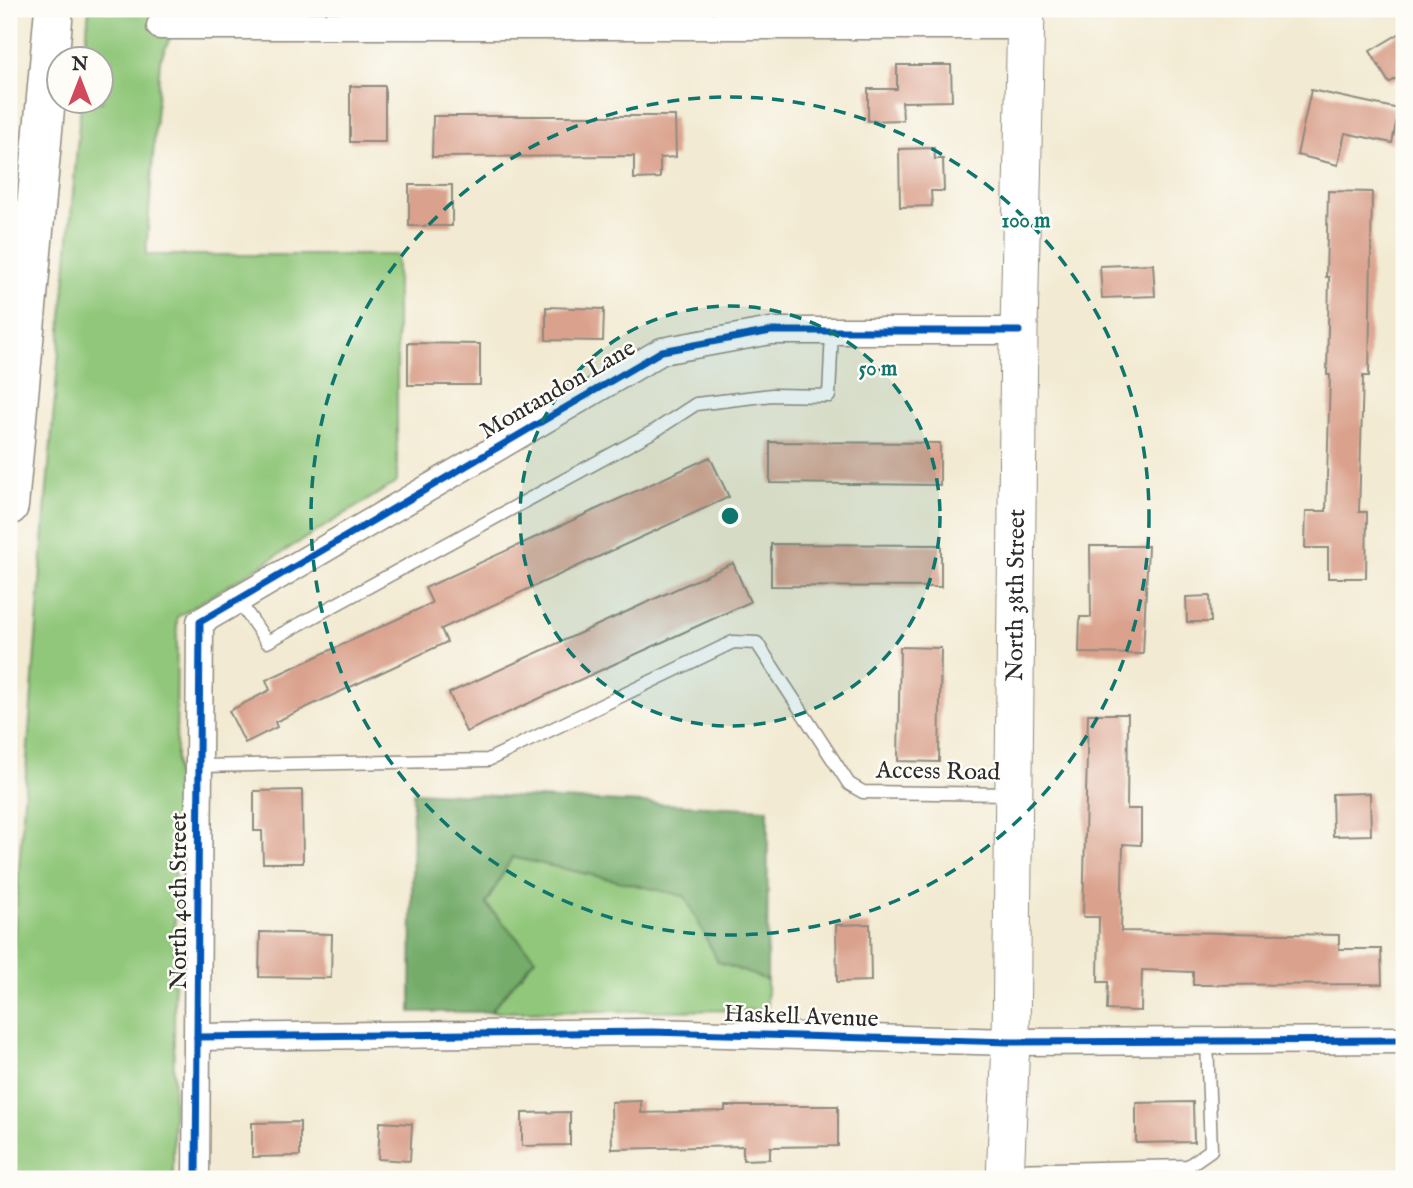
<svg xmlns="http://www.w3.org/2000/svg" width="1413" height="1188" font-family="'IM FELL English',serif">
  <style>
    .green { fill: #91c77a; stroke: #5e7952; stroke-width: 2 }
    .forest { fill: #74ac6a; stroke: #506c4a; stroke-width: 2 }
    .building { fill: #daa18c }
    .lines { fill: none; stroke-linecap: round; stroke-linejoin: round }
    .lane-casing { stroke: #8e8a7e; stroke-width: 15 }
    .street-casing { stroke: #8e8a7e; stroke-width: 29 }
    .secondary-casing { stroke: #8e8a7e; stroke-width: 39 }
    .highway-casing { stroke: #8e8a7e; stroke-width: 41 }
    .lane { stroke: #fff; stroke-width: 12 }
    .street { stroke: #fff; stroke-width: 26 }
    .secondary { stroke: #fff; stroke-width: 37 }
    .highway { stroke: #fff; stroke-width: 38 }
    .cycleway-casing { stroke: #fdfcf7; stroke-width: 11 }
    .cycleway { stroke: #0057b8; stroke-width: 7 }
    .ring { fill: none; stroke: #0f766e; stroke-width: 3.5; stroke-dasharray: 12 9 }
    .labels { text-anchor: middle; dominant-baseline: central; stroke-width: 5; stroke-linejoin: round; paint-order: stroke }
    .street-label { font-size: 24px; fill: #2b2b2b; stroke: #fdfcf7 }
    .centre { fill: #0f766e; stroke: #fdfcf7; stroke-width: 3.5 }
    .ring-label { font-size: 21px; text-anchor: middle; font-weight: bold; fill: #0f766e; stroke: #fdfcf7; stroke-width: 5; stroke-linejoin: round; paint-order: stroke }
  </style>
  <rect width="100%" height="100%" fill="#fdfcf7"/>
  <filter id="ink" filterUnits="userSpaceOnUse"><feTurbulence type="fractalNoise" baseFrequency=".0143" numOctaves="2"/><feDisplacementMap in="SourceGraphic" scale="14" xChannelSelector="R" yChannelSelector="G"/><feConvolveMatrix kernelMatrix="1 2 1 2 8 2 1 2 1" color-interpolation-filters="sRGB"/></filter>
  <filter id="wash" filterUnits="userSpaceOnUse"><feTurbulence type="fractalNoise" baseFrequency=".00686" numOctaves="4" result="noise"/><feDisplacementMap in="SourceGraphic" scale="28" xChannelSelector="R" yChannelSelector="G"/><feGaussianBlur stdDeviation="1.57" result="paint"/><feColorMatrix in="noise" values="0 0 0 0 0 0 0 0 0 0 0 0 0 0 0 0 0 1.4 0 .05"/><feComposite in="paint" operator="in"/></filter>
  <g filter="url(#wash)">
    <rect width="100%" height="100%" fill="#f2ead2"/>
    <g class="green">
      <polygon points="89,9 183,9 160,60 146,255 397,255 397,482 177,617 173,1178 9,1179 9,1004 47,488 81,102 102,102 102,60 84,59"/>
      <polygon points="512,857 685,896 718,962 767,980 767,1010 490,1012 535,958 486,904"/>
    </g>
    <polygon class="forest" points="413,792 768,809 767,980 718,962 685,896 512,857 486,904 535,958 490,1012 411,1012"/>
    <g id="blocks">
      <g class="building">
        <polygon points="1404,31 1404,73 1389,83 1370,51"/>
        <polygon points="897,65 951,65 952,101 902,102 903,120 868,121 868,89 897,89"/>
        <rect x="350" y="86" width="35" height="56"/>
        <polygon points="1311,90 1399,109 1392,143 1345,133 1338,165 1297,155"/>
        <polygon points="433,116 675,116 676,157 660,158 660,178 634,179 634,156 432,157"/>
        <polygon points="934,148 935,159 943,159 944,191 931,191 932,206 900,207 899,149"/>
        <rect x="409" y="185" width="43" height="41"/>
        <polygon points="1328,191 1372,192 1369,376 1363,376 1359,512 1367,512 1366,578 1328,578 1328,548 1305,548 1306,511 1326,511 1330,375 1327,375 1329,277 1326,277"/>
        <polygon points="1153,264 1155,296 1102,298 1100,266"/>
        <polygon points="546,307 604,309 603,341 546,340"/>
        <polygon points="408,343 480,344 480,385 408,385"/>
        <polygon points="770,442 940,443 940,485 770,483"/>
        <polygon points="710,457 729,497 441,629 447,642 275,722 277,727 245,743 229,711 270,690 266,680 432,603 425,588"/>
        <polygon points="771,544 941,545 941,587 771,586"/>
        <polygon points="1090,546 1148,546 1143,654 1079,653 1080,617 1091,617"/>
        <polygon points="733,563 750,602 466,732 449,693"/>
        <polygon points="1210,596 1211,622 1187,622 1186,597"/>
        <polygon points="900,647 941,648 939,762 898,761"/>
        <polygon points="1088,714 1128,714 1127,809 1141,809 1141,845 1123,844 1121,931 1339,935 1339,949 1381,949 1382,984 1193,985 1193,972 1142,970 1141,1011 1107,1010 1108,982 1098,982 1099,917 1083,917"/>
        <polygon points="302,790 303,863 263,863 262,831 254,831 254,791"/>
        <polygon points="1370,793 1371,835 1333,836 1332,794"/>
        <polygon points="870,924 871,981 837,982 836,925"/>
        <polygon points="260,932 332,934 331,978 259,977"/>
        <polygon points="641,1101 641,1113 725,1111 725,1106 838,1106 838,1146 770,1147 770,1159 743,1160 743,1146 612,1149 611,1102"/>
        <polygon points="1193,1102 1194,1142 1136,1143 1136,1103"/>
        <polygon points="570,1112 570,1145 522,1146 522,1113"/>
        <polygon points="300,1122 300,1156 252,1157 252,1123"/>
        <polygon points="380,1122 412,1124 410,1161 378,1159"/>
      </g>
    </g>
  </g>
  <g filter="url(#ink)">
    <use href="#blocks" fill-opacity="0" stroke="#8e8a7e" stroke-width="2"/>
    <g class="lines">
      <defs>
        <g id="lane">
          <polyline points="238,600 267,642 656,430 696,404 772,395 829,396 832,331"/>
          <polyline points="199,766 488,760 733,642 757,643 849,784 863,792 1012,794"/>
          <polyline points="1009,1170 1188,1166 1211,1150 1207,1041"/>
        </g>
        <g id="street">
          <polyline points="160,26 1026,26"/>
          <polyline points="197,1037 651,1032 1011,1042 1404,1040"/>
          <polyline points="196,1179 200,622 662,351 771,331 1019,331"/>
        </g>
        <g id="secondary">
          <path id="s1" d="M1005,1179L1011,1042L1019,331L1026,9"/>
        </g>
        <polyline id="highway" points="9,506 54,9"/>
      </defs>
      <use href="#lane" class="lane-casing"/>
      <use href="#street" class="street-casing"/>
      <use href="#secondary" class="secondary-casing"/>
      <use href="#highway" class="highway-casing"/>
      <use href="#lane" class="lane"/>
      <use href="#street" class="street"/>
      <use href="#secondary" class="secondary"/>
      <use href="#highway" class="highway"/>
      <defs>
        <g id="cycleway">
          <polyline points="197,1037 651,1032 1011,1042 1404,1040"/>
          <polyline points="196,1179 200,622 662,351 771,331 1019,331"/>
        </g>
      </defs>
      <use href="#cycleway" class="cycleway-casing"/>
      <use href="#cycleway" class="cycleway"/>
    </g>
  </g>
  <circle cx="730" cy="516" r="210" fill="#0f766e" fill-opacity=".12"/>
  <g class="ring">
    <circle cx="730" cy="516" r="210"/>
    <circle cx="730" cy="516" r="419"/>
  </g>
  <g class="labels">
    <g class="street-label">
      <text transform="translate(558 390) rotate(-30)">Montandon Lane</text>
      <text stroke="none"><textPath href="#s1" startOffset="584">North 38th Street</textPath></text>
      <text transform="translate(938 772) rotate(1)">Access Road</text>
      <text transform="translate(179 901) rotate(-90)">North 40th Street</text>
      <text transform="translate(801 1017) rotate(2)">Haskell Avenue</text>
    </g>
  </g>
  <circle cx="730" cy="516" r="10" class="centre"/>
  <g class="ring-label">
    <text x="1026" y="227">100 m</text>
    <text x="878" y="375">50 m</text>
  </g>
  <rect width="1413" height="1188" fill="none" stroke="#fdfcf7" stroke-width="35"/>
  <g transform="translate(80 80)"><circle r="33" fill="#fdfcf7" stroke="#a9a8a5" stroke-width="2"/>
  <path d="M0-5L12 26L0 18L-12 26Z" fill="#d1495b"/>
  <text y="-10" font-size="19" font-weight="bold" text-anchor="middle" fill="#2b2b2b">N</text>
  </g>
</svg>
